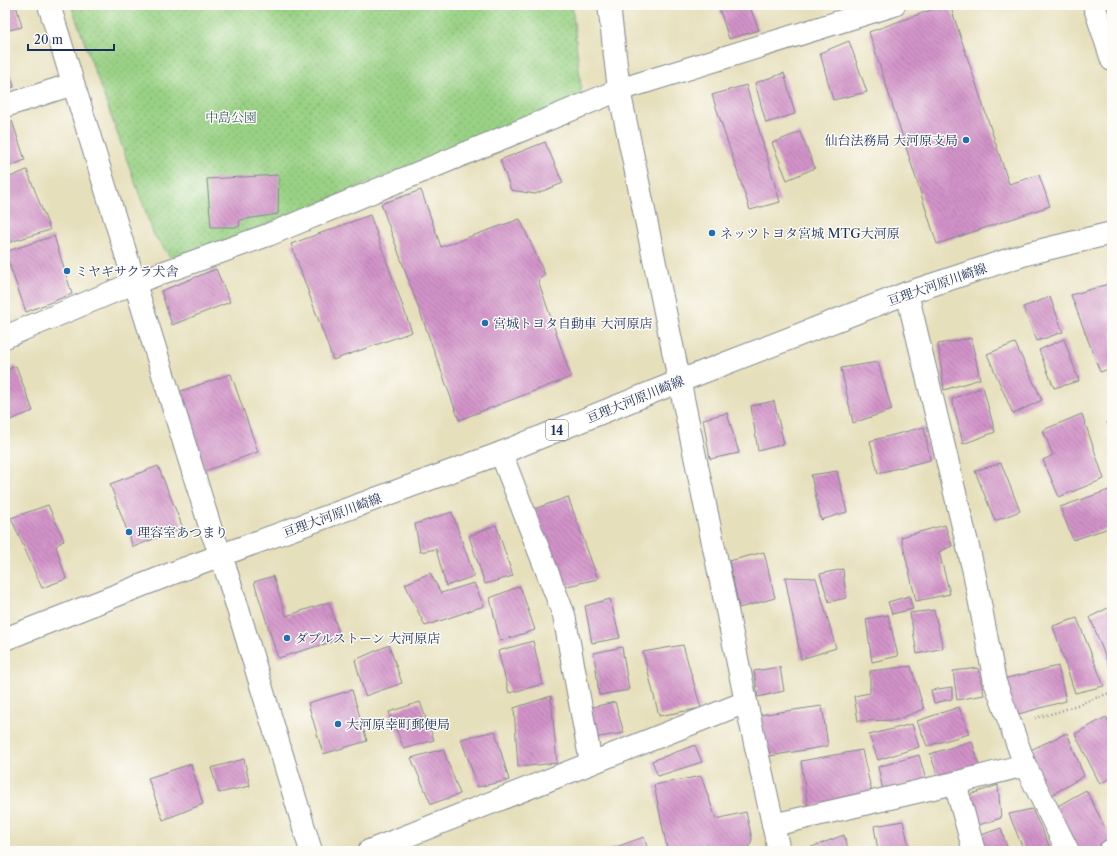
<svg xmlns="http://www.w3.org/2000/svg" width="1117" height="856" font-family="'Libre Caslon Text','Noto Serif JP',serif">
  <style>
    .green { fill: url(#green-dots); stroke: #5a8072 }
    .building { fill: url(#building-back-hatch) }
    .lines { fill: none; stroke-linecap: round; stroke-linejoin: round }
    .minor-casing { stroke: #80878c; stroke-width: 24 }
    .major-casing { stroke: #80878c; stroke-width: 24 }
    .path { stroke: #80878c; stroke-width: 2.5; stroke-dasharray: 1 3; stroke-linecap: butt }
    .minor { stroke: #fff; stroke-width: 22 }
    .major { stroke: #fff; stroke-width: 22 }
    .poi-dot { fill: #1f6fb2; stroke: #fdfcf7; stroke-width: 1.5 }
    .labels { text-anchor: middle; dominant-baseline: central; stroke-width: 3; stroke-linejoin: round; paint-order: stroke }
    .shield { fill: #fdfcf7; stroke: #5f6c8c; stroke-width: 1 }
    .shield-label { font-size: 12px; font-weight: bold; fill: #1b2f5e }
    .park-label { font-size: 13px; fill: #41606a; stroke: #fdfcf7 }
    .poi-label { font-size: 13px; fill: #1b2f5e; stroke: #fdfcf7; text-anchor: start }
    .street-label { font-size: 13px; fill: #1b2f5e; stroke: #fdfcf7 }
  </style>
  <defs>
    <pattern id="green-dots" width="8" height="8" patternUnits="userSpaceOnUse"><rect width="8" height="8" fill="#9ad285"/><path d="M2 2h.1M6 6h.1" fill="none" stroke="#7dab70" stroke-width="1.8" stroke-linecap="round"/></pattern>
    <pattern id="building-back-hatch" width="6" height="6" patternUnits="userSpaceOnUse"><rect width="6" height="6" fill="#d293c8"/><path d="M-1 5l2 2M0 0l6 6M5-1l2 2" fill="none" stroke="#aa78a6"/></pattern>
  </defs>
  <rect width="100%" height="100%" fill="#fdfcf7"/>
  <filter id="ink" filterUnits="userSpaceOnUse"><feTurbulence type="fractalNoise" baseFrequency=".025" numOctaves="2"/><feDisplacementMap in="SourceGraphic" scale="8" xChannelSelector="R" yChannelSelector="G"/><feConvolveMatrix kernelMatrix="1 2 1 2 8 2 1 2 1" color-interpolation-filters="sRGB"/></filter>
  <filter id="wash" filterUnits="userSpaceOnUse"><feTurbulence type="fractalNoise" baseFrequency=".012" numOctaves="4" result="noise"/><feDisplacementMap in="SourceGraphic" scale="16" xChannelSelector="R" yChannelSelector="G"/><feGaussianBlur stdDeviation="0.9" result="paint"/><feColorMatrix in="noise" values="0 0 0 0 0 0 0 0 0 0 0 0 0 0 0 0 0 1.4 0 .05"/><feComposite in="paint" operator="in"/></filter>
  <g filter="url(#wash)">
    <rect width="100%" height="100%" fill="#e6dfbb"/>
    <polygon class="green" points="71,5 572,5 582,96 174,262 154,235"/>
    <g id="blocks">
      <g class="building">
        <polygon points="5,5 16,5 22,27 5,31"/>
        <polygon points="718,5 749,5 759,30 729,39"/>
        <polygon points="945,5 950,5 1009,184 1039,175 1050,206 937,244 869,32"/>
        <polygon points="849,41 867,92 833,100 820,53"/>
        <polygon points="5,56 14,87 5,90"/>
        <polygon points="784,73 795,114 766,123 755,83"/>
        <polygon points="746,85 780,202 750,210 712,95"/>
        <polygon points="12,121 25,160 5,168 5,123"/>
        <polygon points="800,132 815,168 787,180 772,143"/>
        <polygon points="545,142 563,183 535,194 511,190 500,160"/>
        <polygon points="27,170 50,230 7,243 5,238 5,179"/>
        <polygon points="279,175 278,214 240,220 239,227 211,227 207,179"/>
        <polygon points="421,190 441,247 520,219 545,275 538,280 571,377 459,420 381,204"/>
        <polygon points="370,215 412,332 333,360 291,244"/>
        <polygon points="54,236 72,294 26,312 5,252"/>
        <polygon points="216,269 230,302 172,325 161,291"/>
        <polygon points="1112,283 1112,368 1100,372 1071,295"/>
        <polygon points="1050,297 1063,332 1037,341 1023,307"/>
        <polygon points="971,338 980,379 944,390 938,344"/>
        <polygon points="1064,339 1079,381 1054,388 1039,350"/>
        <polygon points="1015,343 1042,400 1013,414 987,354"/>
        <polygon points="878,362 892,410 853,423 841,368"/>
        <polygon points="16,366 33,411 5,422 5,371"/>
        <polygon points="231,374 258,452 205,471 178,392"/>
        <polygon points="983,387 995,432 963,444 952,399"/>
        <polygon points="774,401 784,444 758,451 751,406"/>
        <polygon points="727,413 739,453 710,459 703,419"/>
        <polygon points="1082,414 1104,479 1059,497 1043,460 1053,455 1043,430"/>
        <polygon points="1112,421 1112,438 1107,422"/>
        <polygon points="924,427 930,460 878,473 870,441"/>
        <polygon points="1001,463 1020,511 995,521 975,471"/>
        <polygon points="158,466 183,528 133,547 110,484"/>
        <polygon points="837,471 847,512 821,520 811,475"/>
        <polygon points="1112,489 1112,527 1073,540 1060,507"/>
        <polygon points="568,497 598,579 563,587 534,509"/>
        <polygon points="48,505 64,540 56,546 66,579 42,588 11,518"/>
        <polygon points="452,512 474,576 446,586 436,549 420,552 415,524"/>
        <polygon points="496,525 513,576 485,584 469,536"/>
        <polygon points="945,525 952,546 939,552 950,594 916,601 901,537"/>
        <polygon points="764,552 775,598 739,608 729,561"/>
        <polygon points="843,569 846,598 829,602 820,574"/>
        <polygon points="430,573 441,593 474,583 484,606 425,626 405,584"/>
        <polygon points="273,576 286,616 329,602 341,639 278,658 254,582"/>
        <polygon points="785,577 816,578 836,648 801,659"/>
        <polygon points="520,586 535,630 500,641 490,598"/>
        <polygon points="909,596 913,609 892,614 888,602"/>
        <polygon points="610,599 620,638 592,643 585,606"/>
        <polygon points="1112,606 1112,674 1090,617"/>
        <polygon points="934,610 943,648 917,654 910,613"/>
        <polygon points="888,615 898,656 872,662 866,619"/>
        <polygon points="1077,618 1104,686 1075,693 1053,626"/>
        <polygon points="533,641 543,684 509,693 498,651"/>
        <polygon points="389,645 402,683 365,696 355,660"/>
        <polygon points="683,645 701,708 659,716 643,652"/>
        <polygon points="622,647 629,690 599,695 594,653"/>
        <polygon points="911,666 924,709 896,720 858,721 854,696 870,693 870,671"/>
        <polygon points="1058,666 1066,701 1015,715 1003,679"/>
        <polygon points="780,667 784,691 758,697 754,671"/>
        <polygon points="978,668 984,695 957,700 953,671"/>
        <polygon points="952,687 952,699 934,703 931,690"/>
        <polygon points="352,690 367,741 323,754 308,703"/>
        <polygon points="551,696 557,763 518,767 514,708"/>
        <polygon points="420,702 434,740 404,749 389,712"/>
        <polygon points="615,702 624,733 593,738 588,708"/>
        <polygon points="822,706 828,746 770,756 759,715"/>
        <polygon points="959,707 969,734 927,746 917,721"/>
        <polygon points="1106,717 1112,727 1112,777 1100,784 1075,734"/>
        <polygon points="912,724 919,747 878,760 869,735"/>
        <polygon points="495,731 509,780 478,787 461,739"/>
        <polygon points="1067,733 1084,776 1050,796 1026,752"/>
        <polygon points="972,741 980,768 939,779 930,754"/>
        <polygon points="695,745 702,762 658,776 652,761"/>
        <polygon points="443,749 460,794 431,804 411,758"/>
        <polygon points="862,750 872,793 808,807 801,761"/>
        <polygon points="919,755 926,780 883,790 878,767"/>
        <polygon points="244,759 250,786 219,793 211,768"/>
        <polygon points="191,764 203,804 163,820 148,778"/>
        <polygon points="701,776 716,819 746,812 752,839 748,851 671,851 667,848 654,785"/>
        <polygon points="998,785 1001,818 976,826 969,795"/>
        <polygon points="1086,790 1112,841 1112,843 1097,851 1077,851 1054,808"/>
        <polygon points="1032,809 1052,851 1024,851 1009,814"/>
        <polygon points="903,821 910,851 878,851 874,826"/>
        <polygon points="1001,828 1008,851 981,851 976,837"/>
        <polygon points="844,835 849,851 809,851 809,848"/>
        <polygon points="644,837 648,851 605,851"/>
      </g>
    </g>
  </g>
  <g filter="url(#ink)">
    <use href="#blocks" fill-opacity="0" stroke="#80878c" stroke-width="1"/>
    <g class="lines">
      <defs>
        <g id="minor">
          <polyline points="49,5 212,533 221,555 234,596 311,851"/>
          <polyline points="609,5 619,90 746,702 779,851"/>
          <polyline points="5,106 73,84"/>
          <polyline points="907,293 974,572 995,682 1025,765 1068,851"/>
          <polyline points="5,337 134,283 268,235 619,90 894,5"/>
          <polyline points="501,453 564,615 591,763"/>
          <polyline points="955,783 974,851"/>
          <polyline points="773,825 955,783 1025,765"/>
          <polyline points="369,851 746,702"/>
          <polyline points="1110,851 1112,850"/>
        </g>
        <g id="major">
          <polyline points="1094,5 1112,60"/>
          <polyline points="5,639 186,568 501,453 680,381 907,293 1026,254 1112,233"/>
        </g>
      </defs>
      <use href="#minor" class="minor-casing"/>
      <use href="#major" class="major-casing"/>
      <polyline class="path" points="1035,718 1058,712 1112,692"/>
      <use href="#minor" class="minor"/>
      <use href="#major" class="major"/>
    </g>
  </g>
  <g class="poi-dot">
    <circle cx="966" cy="140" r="4"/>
    <circle cx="712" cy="233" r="4"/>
    <circle cx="67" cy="271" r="4"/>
    <circle cx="485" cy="323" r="4"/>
    <circle cx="129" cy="532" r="4"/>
    <circle cx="287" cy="638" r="4"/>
    <circle cx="338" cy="724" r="4"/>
  </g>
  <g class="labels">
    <rect class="shield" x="546" y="420" width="22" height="20" rx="3"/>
    <g class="shield-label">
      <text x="557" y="430">14</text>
    </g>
    <g class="park-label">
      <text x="231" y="117">中島公園</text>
    </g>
    <g class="poi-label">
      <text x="958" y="140" text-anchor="end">仙台法務局 大河原支局</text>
      <text x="720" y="233">ネッツトヨタ宮城 MTG大河原</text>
      <text x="75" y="271">ミヤギサクラ犬舎</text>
      <text x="493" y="323">宮城トヨタ自動車 大河原店</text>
      <text x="137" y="532">理容室あつまり</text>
      <text x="295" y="638">ダブルストーン 大河原店</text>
      <text x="346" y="724">大河原幸町郵便局</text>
    </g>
    <g class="street-label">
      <text transform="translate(937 284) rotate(-19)">亘理大河原川崎線</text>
      <text transform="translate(635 399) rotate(-22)">亘理大河原川崎線</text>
      <text transform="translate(332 515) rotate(-20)">亘理大河原川崎線</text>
    </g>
  </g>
  <rect width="1117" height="856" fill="none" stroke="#fdfcf7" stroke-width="20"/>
  <path d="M28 44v6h86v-6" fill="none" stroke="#1b2f5e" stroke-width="2"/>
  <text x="34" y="44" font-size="12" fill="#1b2f5e" stroke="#fdfcf7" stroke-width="3" paint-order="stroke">20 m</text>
</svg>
